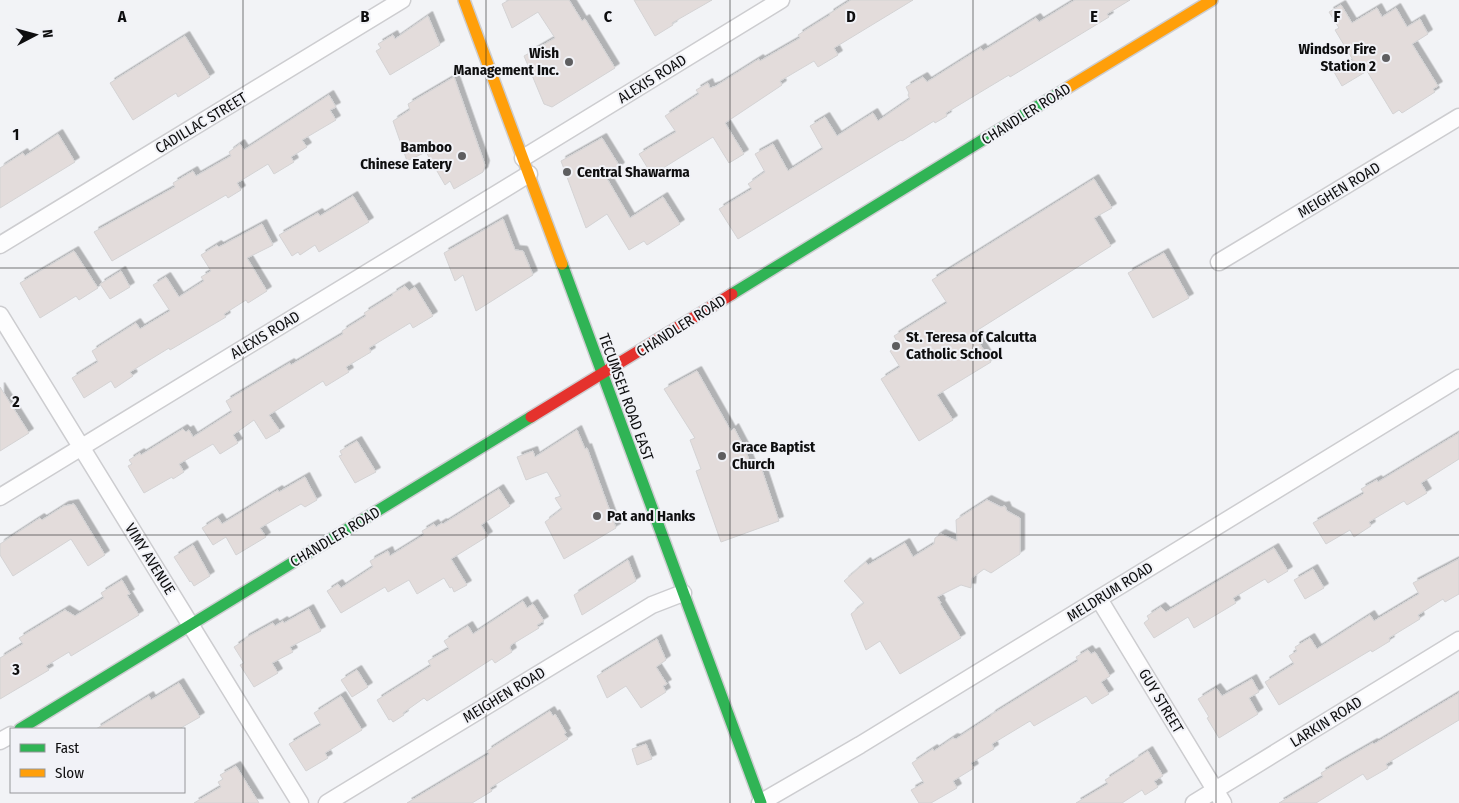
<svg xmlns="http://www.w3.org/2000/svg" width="1459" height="803" font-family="'Fira Sans Condensed',sans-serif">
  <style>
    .building { fill: #e3dcdb; stroke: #d4d3d4; filter: url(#shadow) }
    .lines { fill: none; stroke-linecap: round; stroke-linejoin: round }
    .street-casing { stroke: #cdcdd0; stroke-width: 19 }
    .fast-casing { stroke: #cdcdd0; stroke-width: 14 }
    .slow-casing { stroke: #cdcdd0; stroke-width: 14 }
    .jam-casing { stroke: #cdcdd0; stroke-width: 14 }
    .street { stroke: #fdfdfe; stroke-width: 16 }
    .fast { stroke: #30b455; stroke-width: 11 }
    .slow { stroke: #ff9f0a; stroke-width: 11 }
    .jam { stroke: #e5322d; stroke-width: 11 }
    .grid { fill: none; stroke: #0e0e0f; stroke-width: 1; stroke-opacity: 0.55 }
    .poi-dot { fill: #5e5e60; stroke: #f1f2f7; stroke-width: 2 }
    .labels { text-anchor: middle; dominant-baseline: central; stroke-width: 4; stroke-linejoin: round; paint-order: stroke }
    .poi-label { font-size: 15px; font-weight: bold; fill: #0e0e0f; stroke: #f1f2f7; text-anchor: start }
    .street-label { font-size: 15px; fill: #0e0e0f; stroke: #f1f2f7 }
    .grid-label { font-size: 16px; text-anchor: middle; font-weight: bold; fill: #0e0e0f; stroke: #f1f2f7; stroke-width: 4; stroke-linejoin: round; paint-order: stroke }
  </style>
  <defs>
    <filter id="shadow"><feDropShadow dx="4.5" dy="-4.5" stdDeviation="0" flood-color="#0004"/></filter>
  </defs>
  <rect width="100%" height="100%" fill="#f2f3f6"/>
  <g class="building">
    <polygon points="509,0 569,0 582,21 585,19 615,68 552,107 544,104 524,56 555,38 538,12 512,28 502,4"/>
    <polygon points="634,0 712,0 672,23 673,25 655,36"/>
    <polygon points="851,0 913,0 834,48 838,55 818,67 814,61 780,81 782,85 725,123 744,154 729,163 713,137 652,175 639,154 676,132 665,116 699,94 696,90 708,83 710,88 716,86 759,59 760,61 800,38 798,35 830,15 829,14"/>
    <polygon points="1075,0 1130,0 1107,14 1109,17 1010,77 1009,75 974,96 946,113 947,116 935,123 934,121 902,141 901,140 738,239 719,209 752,189 748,184 765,172 755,154 773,144 788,171 823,149 810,126 825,117 837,136 873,113 878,121 910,99 908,95 909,93 906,87 923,77 927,82 981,48 983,51 1036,18 1039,22"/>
    <polygon points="1341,5 1352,23 1377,8 1382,17 1396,8 1407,27 1420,19 1428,34 1412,44 1438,86 1433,89 1435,92 1402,113 1399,110 1393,114 1367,71 1342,86 1334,72 1353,60 1335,30 1339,28 1329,12"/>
    <polygon points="428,16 440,45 390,75 376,51 381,48 378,44 393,35 395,39"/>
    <polygon points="185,36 210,77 178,97 176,93 133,120 110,83"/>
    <polygon points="454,77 485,165 483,172 454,189 450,181 445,185 426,152 407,161 393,121 410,110 408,104"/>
    <polygon points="329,95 336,107 330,110 336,120 302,140 307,147 291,157 294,162 274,174 268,164 237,183 241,190 228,198 226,195 112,261 94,232 175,187 173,183 193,171 196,176 231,156 229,152 240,144 244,150"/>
    <polygon points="58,134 75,162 0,208 0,168 23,153 25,156"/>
    <polygon points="602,138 620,167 606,177 630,218 663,197 680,224 647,245 644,241 629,250 607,214 586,228 561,161"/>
    <polygon points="1094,179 1112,208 1094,218 1111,246 973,333 991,362 937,395 953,420 919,441 881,379 900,367 890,351 899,345 894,336 947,303 932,280"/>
    <polygon points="353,196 369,222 319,252 315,245 300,255 298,252 292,256 279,235 318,213 320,216"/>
    <polygon points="503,219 515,250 523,251 533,275 476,311 463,275 455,281 444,253"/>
    <polygon points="262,224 273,245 247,258 267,291 248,303 246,300 224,314 226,317 170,350 169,348 130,372 133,376 115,388 111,381 84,398 72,378 98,362 92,351 136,323 140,329 170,311 153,285 166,277 179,297 204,281 201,277 211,271 201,255 217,245 219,247"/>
    <polygon points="74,251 98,288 79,300 76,296 40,318 20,283"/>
    <polygon points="1164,253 1189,298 1153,318 1128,273"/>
    <polygon points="121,271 130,287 110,299 100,284"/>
    <polygon points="405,286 409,291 415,287 433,316 413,328 410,323 369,348 371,352 346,367 349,372 326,386 323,381 269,415 280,431 266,439 254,420 233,435 238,443 220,454 213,444 179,464 184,472 173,479 172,477 144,493 128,466 132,464 129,460 140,453 141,455 183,429 186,432 189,430 193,437 232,412 226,401 290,363 291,365 343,334 342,331 366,316 364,313 393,295 392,294"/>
    <polygon points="697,371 731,431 734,428 744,447 752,468 760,464 779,521 721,542 696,471 701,469 690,440 695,438 664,389"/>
    <polygon points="0,387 29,433 0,451"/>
    <polygon points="577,430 585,449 587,448 616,528 564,559 545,522 562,509 555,498 561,496 547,472 526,480 517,457 533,451 535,457"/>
    <polygon points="1459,433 1459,459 1421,483 1427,493 1407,505 1404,501 1369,522 1371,526 1354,537 1350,530 1326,544 1313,523 1362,495 1364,493 1361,489 1377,480 1378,482"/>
    <polygon points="357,441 376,472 355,483 339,456 342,455 340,451"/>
    <polygon points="305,477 317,500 305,507 301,504 260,528 266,537 236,555 226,537 213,545 202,528 218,518 222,524 278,490 279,492"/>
    <polygon points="499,489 510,506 481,525 488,536 451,559 467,585 454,592 452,587 450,588 444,578 417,594 409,580 388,592 385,587 341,613 327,591 338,584 341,588 373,567 370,561 388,551 390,556 424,535 422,531 434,524 436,527 442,523 443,524"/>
    <polygon points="987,500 1001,507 1005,506 1007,511 1020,518 1020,554 991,573 984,569 972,578 971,588 961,585 937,597 941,603 940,604 961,638 900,674 880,641 866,650 851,614 864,603 844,581 866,562 868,565 905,543 913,557 934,544 935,538 941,534 957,541 956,520"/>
    <polygon points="74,504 105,555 88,566 71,539 13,576 0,555 0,544 40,518 42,520 64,506"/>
    <polygon points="193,545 210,576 194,586 191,581 190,582 174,557"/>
    <polygon points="1274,548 1288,571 1268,583 1265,579 1233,598 1236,603 1194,628 1188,617 1154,638 1144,623 1149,619 1147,616 1161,607 1166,612"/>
    <polygon points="1459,559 1459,594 1445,602 1443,599 1418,615 1420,619 1389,638 1390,641 1372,652 1371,650 1279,705 1265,682 1294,664 1289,656 1297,651 1295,647 1310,638 1317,649 1370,615 1374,621 1419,594 1413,583"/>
    <polygon points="628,560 636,581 582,615 574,595"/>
    <polygon points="1313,569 1324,588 1305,599 1294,580"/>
    <polygon points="122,580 130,594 127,595 139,615 71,656 69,652 46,666 49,670 0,699 0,658 23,644 19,638 65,610 75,616 104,598 101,593"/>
    <polygon points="523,601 527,608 533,604 544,621 537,625 539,628 511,645 510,648 512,652 495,663 492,659 427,701 424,698 403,713 404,715 393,722 391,719 389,720 377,700 431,666 428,661 449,649 444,641 468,626 473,634"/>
    <polygon points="309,609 321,631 290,647 293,652 272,663 278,673 254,687 240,665 244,663 234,647 245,640 244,639 273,623 275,626 283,621 284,623"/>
    <polygon points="657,639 666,660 656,667 667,684 663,686 666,692 641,708 626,686 607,698 597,676"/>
    <polygon points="1088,650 1091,654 1095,652 1110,676 1101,682 1109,694 1092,704 1086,696 1034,726 1030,721 992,744 994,749 971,763 974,768 953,781 957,788 931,803 919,803 911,790 924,783 912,763 933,749 934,751 953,738 956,739 991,716 991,715 1078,661 1076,657"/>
    <polygon points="357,670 368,687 352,697 341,680"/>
    <polygon points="1252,679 1259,692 1249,698 1258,714 1219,738 1207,718 1209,717 1198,699 1216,688 1222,696"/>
    <polygon points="179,683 200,717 179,729 96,729 149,696 151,700"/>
    <polygon points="1459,693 1459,720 1386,764 1388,768 1367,780 1363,774 1316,803 1279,803 1323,777 1321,773 1338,763 1373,743 1374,744"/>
    <polygon points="341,696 362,730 325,753 328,758 306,771 289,744 321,725 314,713"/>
    <polygon points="550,711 553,716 555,714 566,733 564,734 568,739 490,788 492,791 472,803 407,803 489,754 487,751"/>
    <polygon points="646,744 652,759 637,765 632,749"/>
    <polygon points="1148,751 1163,776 1154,781 1158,787 1145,795 1142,790 1122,803 1076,803 1108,784 1105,780 1135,761 1134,760"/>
    <polygon points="236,766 259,803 194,803 221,787 218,782 223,779 220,775"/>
  </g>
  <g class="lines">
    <defs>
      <g id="street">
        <polyline points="523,158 781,0"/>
        <polyline points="0,245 402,0"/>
        <polyline points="1219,262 1459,117"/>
        <polyline points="0,315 300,803"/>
        <polyline points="0,497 529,174"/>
        <polyline points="1099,599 1223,803"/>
        <polyline points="0,741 11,735"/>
        <polyline points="327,803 652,605 683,593"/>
        <polyline points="760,803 860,745 1459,378"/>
        <polyline points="1194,803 1459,640"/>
      </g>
      <g id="fast">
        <polyline points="562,264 761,803"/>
        <polyline points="732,294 1064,90"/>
        <polyline points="20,729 531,417"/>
      </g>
      <g id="slow">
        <polyline points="464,0 562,264"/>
        <polyline points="1064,90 1212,0"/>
      </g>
      <polyline id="jam" points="531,417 732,294"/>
    </defs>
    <use href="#street" class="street-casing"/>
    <use href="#fast" class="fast-casing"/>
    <use href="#slow" class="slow-casing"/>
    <use href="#jam" class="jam-casing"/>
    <use href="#street" class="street"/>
    <use href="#fast" class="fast"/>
    <use href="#slow" class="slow"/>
    <use href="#jam" class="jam"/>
  </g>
  <path class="grid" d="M243,0V803M486,0V803M730,0V803M973,0V803M1216,0V803M0,268H1459M0,535H1459"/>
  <g class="poi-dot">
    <circle cx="1386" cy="58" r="5"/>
    <circle cx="569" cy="62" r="5"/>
    <circle cx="462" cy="156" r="5"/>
    <circle cx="567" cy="172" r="5"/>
    <circle cx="896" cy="346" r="5"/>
    <circle cx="722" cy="456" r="5"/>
    <circle cx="597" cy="516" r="5"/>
  </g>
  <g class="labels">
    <g class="poi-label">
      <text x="1376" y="49" text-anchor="end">Windsor Fire<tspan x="1376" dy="17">Station 2</tspan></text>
      <text x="559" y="53" text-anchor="end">Wish<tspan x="559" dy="17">Management Inc.</tspan></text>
      <text x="452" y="147" text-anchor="end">Bamboo<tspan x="452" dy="17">Chinese Eatery</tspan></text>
      <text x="577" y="172">Central Shawarma</text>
      <text x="906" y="337">St. Teresa of Calcutta<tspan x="906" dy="17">Catholic School</tspan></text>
      <text x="732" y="447">Grace Baptist<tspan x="732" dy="17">Church</tspan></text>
      <text x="607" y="516">Pat and Hanks</text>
    </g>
    <g class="street-label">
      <text transform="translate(652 79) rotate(-32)">ALEXIS ROAD</text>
      <text transform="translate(1026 114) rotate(-32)">CHANDLER ROAD</text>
      <text transform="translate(201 123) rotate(-31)">CADILLAC STREET</text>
      <text transform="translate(1339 190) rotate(-31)">MEIGHEN ROAD</text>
      <text transform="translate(681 326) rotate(-32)">CHANDLER ROAD</text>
      <text transform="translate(265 335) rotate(-31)">ALEXIS ROAD</text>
      <text transform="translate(626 397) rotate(70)">TECUMSEH ROAD EAST</text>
      <text transform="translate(335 537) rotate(-31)">CHANDLER ROAD</text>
      <text transform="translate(150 559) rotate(58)">VIMY AVENUE</text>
      <text transform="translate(1110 592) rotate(-32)">MELDRUM ROAD</text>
      <text transform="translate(504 695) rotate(-31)">MEIGHEN ROAD</text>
      <text transform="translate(1161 701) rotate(59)">GUY STREET</text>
      <text transform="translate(1326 722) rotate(-32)">LARKIN ROAD</text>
    </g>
  </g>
  <g class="grid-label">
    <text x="122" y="22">A</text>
    <text x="365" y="22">B</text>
    <text x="608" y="22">C</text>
    <text x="851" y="22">D</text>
    <text x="1094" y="22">E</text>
    <text x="1337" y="22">F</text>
    <text x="16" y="140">1</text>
    <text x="16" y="407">2</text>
    <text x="16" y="675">3</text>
  </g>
  <rect x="10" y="728" width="175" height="65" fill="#f1f2f7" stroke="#96979a"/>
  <rect x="20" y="744" width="25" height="8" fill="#30b455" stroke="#96979a"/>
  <text x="55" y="753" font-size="15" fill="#0e0e0f">Fast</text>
  <rect x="20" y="769" width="25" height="8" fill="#ff9f0a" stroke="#96979a"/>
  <text x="55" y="778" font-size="15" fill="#0e0e0f">Slow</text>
  <g transform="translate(35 35) rotate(84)" stroke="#f1f2f7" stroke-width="4" paint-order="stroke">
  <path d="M0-4L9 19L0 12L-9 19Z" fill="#0e0e0f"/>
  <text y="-8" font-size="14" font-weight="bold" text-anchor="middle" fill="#0e0e0f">N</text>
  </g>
</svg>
